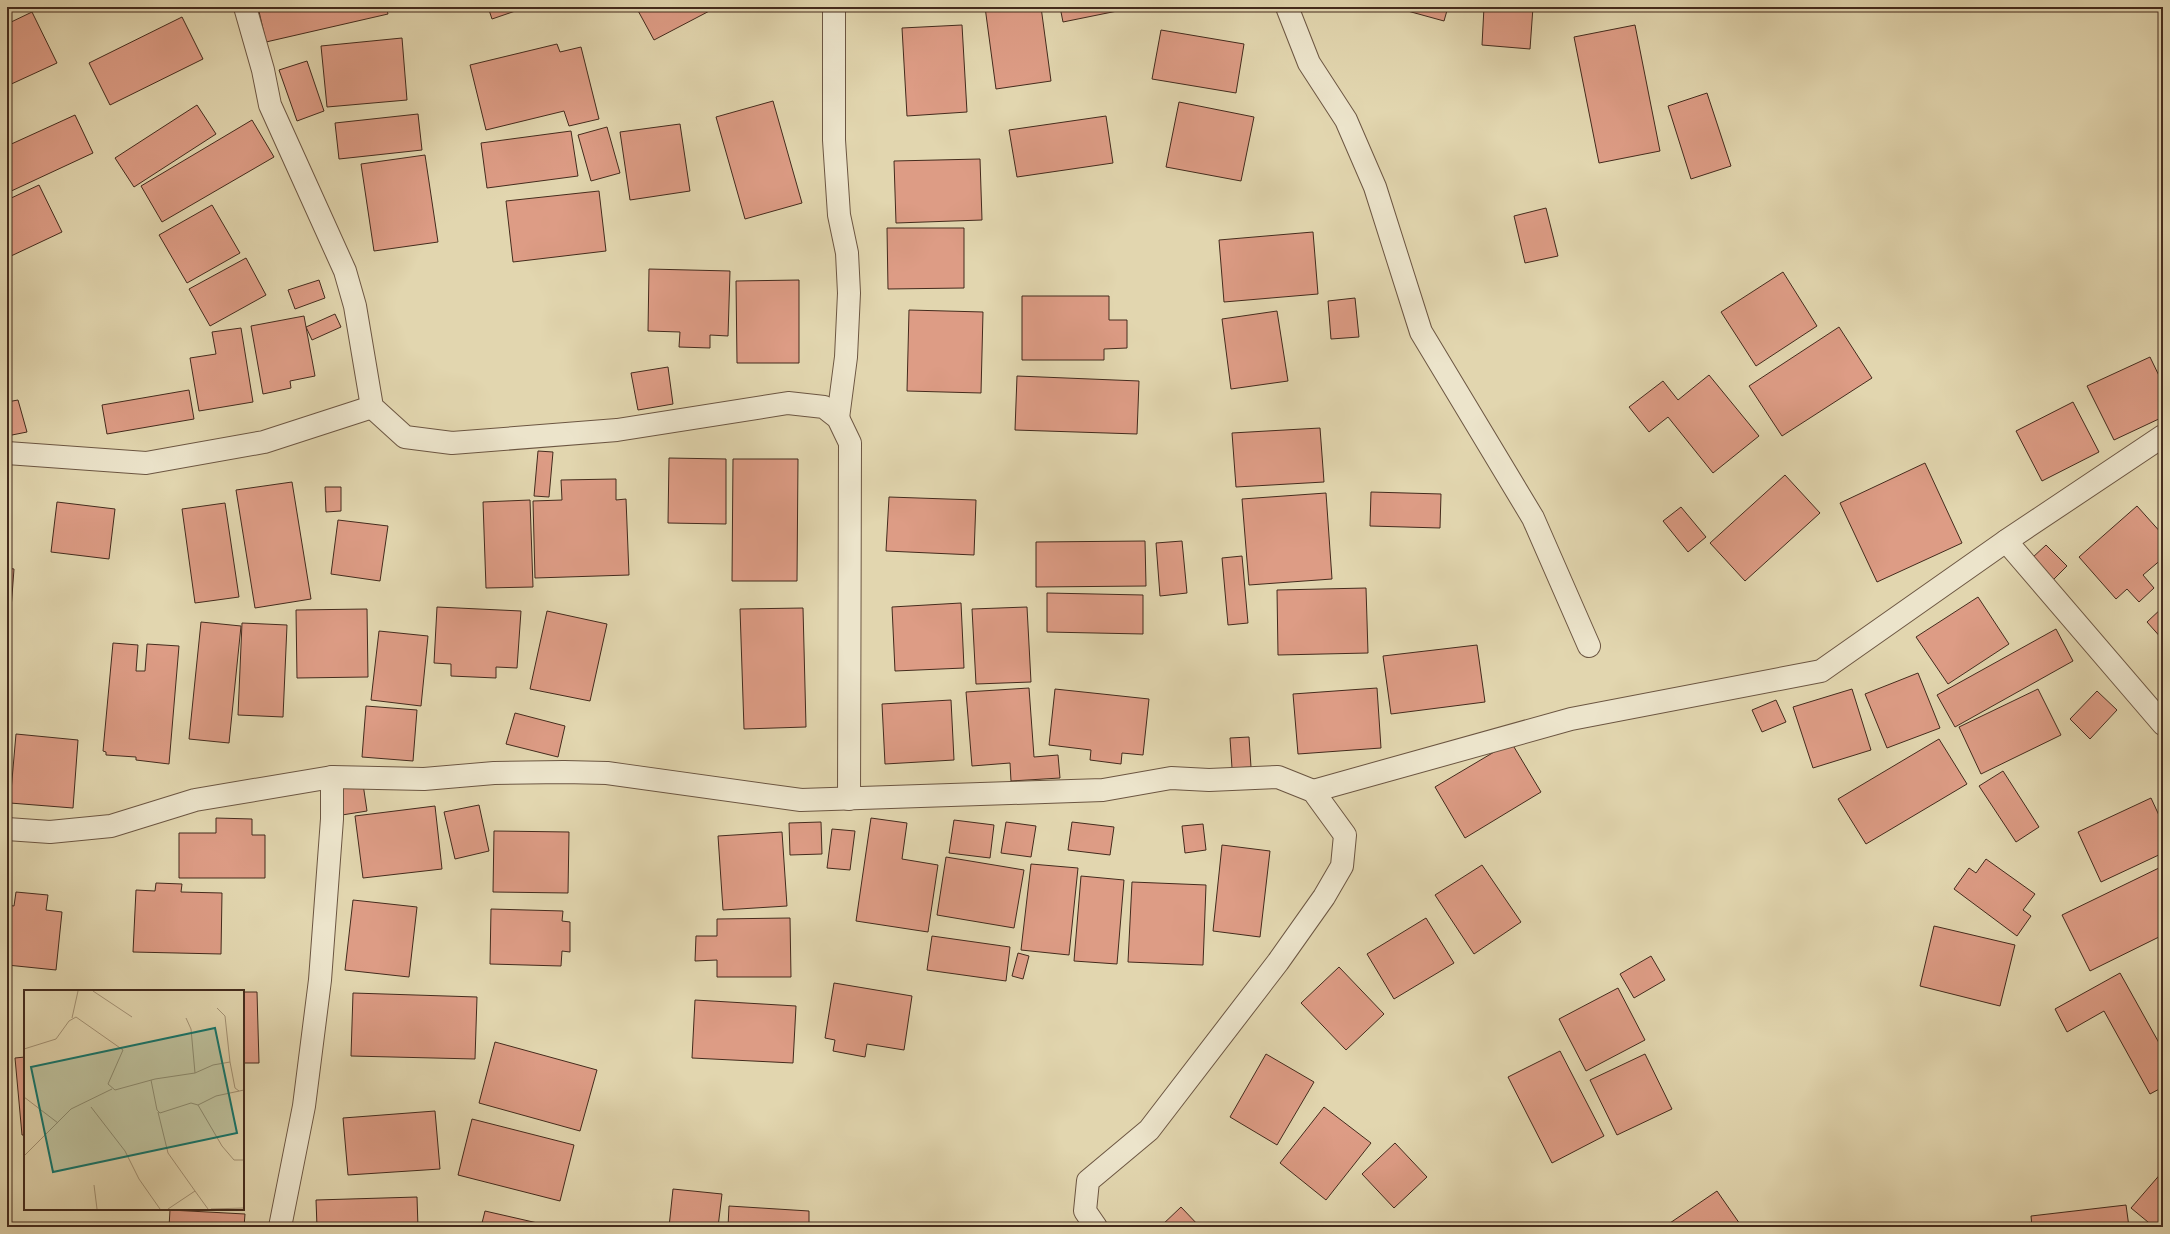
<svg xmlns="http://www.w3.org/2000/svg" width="2170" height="1234" font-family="'IM FELL Double Pica',serif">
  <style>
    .building { fill: #dd9c85; stroke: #442b1d }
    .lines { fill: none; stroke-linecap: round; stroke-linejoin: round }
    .street-casing { stroke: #6c5642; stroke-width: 24 }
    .street { stroke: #ece4cb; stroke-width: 22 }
    .inset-road { fill: none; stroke: #a39275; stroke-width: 1 }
    .view { fill: #0f766e; fill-opacity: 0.15; stroke: #0f766e; stroke-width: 2 }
    .inset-edge { fill: none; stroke: #442b1d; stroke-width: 2 }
  </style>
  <rect width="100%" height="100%" fill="#e2d6af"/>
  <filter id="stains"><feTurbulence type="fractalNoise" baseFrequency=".005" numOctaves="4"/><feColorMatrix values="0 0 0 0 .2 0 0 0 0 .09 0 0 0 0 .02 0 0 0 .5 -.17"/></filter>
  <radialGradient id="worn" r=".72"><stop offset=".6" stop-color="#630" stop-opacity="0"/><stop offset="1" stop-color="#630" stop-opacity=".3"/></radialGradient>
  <g class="building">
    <polygon points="258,7 386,7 388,14 266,42"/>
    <polygon points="488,7 527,7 492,19"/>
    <polygon points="636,7 717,7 654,40"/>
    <polygon points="985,7 1041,7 1051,81 996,89"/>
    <polygon points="1060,7 1132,7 1132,8 1063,22"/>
    <polygon points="1393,7 1448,7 1444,21"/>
    <polygon points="1484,7 1533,7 1530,49 1482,45"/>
    <polygon points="32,12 57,63 7,86 7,24"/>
    <polygon points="182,17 203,59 110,105 89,63"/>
    <polygon points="962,25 967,112 907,116 902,28"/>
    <polygon points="1635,25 1660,151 1599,163 1574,37"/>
    <polygon points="1161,30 1244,44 1236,93 1152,79"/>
    <polygon points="402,38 407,100 327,107 321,46"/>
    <polygon points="557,44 560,52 581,47 599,119 569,126 564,111 486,130 470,65"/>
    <polygon points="307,61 324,111 297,121 279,70"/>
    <polygon points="1707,93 1731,166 1691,179 1668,106"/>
    <polygon points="773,101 802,203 745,219 716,117"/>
    <polygon points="1179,102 1254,117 1241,181 1166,167"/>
    <polygon points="197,105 216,134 134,187 115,158"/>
    <polygon points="418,114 422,150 339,159 335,123"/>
    <polygon points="75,115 93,153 7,193 7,146"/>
    <polygon points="1106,116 1113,163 1017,177 1009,130"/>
    <polygon points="252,120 274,157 162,222 141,186"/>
    <polygon points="680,124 690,191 630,200 620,132"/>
    <polygon points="607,127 620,173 591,181 578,135"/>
    <polygon points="571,131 578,176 487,188 481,143"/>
    <polygon points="425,155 438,242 374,251 361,164"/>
    <polygon points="980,159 982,220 896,223 894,161"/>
    <polygon points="39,185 62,232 11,256 7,248 7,200"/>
    <polygon points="599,191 606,251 513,262 506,201"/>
    <polygon points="212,205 240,253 187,283 159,235"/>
    <polygon points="1546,208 1558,256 1525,263 1514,216"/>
    <polygon points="887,228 964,228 964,288 888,289"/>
    <polygon points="1313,232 1318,294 1224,302 1219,240"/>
    <polygon points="246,258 266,295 210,326 189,289"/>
    <polygon points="649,269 730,271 728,336 710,335 710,348 679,347 680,332 648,331"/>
    <polygon points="1783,272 1817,326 1756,366 1721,312"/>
    <polygon points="319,280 325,298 295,309 288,290"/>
    <polygon points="799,280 799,363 737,363 736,281"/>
    <polygon points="1022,296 1109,296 1109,320 1127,320 1127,348 1104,349 1104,360 1022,360"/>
    <polygon points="1355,298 1359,337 1331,339 1328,301"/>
    <polygon points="909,310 983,312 981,393 907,391"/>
    <polygon points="1277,311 1288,381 1231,389 1222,319"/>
    <polygon points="335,314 341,327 312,340 306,327"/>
    <polygon points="304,316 315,376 290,381 291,388 263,394 251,326"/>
    <polygon points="1839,327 1872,378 1782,436 1749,386"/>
    <polygon points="241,328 253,402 199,411 190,358 216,354 212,332"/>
    <polygon points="2150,357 2163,384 2163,417 2114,440 2087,386"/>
    <polygon points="668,367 673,404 638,410 631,373"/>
    <polygon points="1709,375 1759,436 1713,473 1668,417 1649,432 1629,407 1663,381 1678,400"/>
    <polygon points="1017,376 1139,381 1137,434 1015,430"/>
    <polygon points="189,390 194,419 107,434 102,405"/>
    <polygon points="18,400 27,432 7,436 7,402"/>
    <polygon points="2073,402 2099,452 2042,481 2016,431"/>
    <polygon points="1320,428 1324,482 1236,487 1232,433"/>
    <polygon points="538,451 553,452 549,497 534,496"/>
    <polygon points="669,458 726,459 726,524 668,523"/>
    <polygon points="733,459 798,459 797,581 732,581"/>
    <polygon points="1925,463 1962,543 1877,582 1840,503"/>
    <polygon points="1785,475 1820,513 1745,581 1710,543"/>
    <polygon points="616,479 616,500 626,499 629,575 535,578 533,501 562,500 561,480"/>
    <polygon points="292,482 311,599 255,608 236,490"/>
    <polygon points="325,487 341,487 341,511 326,512"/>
    <polygon points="1371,492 1441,494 1440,528 1370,526"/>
    <polygon points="1326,493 1332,579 1249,585 1242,499"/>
    <polygon points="889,497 976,500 974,555 886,551"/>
    <polygon points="530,500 533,587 486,588 483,502"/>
    <polygon points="57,502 115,509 109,559 51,552"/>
    <polygon points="225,503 239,597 195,603 182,509"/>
    <polygon points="2137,506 2163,535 2163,558 2143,575 2154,588 2139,602 2127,589 2116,599 2079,557"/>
    <polygon points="1681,507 1706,537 1688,552 1663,521"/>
    <polygon points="338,520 388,526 380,581 331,574"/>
    <polygon points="1145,541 1146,586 1036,587 1036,542"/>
    <polygon points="1182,541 1187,593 1160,596 1156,543"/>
    <polygon points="2046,545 2067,566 2053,580 2032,558"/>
    <polygon points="1242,556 1248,623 1228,625 1222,558"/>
    <polygon points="7,568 14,569 9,636 7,636"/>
    <polygon points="1366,588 1368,653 1278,655 1277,590"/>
    <polygon points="1047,593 1143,595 1143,634 1047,632"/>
    <polygon points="1978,597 2009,644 1948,684 1916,637"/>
    <polygon points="961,603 964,668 895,671 892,607"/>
    <polygon points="437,607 521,611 517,668 496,667 496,678 451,676 451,664 434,663"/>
    <polygon points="1027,607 1031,682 976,684 972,609"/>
    <polygon points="2163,607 2163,640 2147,622"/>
    <polygon points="803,608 806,727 744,729 740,609"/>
    <polygon points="367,609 368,677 297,678 296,610"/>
    <polygon points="547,611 607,624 590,701 530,689"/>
    <polygon points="201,622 241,626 229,743 189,739"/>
    <polygon points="242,623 287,625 283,717 238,715"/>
    <polygon points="2056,629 2073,661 1955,727 1937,695"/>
    <polygon points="379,631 428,636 421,706 371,700"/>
    <polygon points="113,643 138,645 136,671 145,671 147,644 179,646 169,764 136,760 136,757 106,755 106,752 103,751"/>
    <polygon points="1477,645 1485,702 1391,714 1383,656"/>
    <polygon points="1918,673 1940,728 1887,748 1865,694"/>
    <polygon points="1029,688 1034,757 1058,755 1060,778 1011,781 1010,763 972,766 966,692"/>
    <polygon points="1377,688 1381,748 1298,754 1293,694"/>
    <polygon points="1055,689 1149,699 1143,755 1122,753 1121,764 1090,760 1091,750 1049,745"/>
    <polygon points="1852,689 1871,750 1813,768 1793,707"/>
    <polygon points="2038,689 2061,735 1981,774 1959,727"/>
    <polygon points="2097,691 2117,710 2090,739 2070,719"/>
    <polygon points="951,700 954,760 885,764 882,704"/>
    <polygon points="1776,700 1786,722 1762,732 1752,710"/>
    <polygon points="366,706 417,710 413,761 362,757"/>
    <polygon points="515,713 565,726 558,757 506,744"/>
    <polygon points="16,734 78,740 73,808 10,803"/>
    <polygon points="1249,737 1251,767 1232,768 1230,738"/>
    <polygon points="1939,739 1967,784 1866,844 1838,799"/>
    <polygon points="1511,742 1541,792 1465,838 1435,787"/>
    <polygon points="2003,771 2039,827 2016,842 1979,786"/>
    <polygon points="363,784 367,811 342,815 338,788"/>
    <polygon points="2151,798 2163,824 2163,853 2101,882 2078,832"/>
    <polygon points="479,805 489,851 455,859 444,812"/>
    <polygon points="435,806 442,869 363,878 355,816"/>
    <polygon points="216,818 252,819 252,835 265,835 265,878 179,878 179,833 216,833"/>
    <polygon points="871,818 907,823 902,859 938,865 928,932 856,921"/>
    <polygon points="954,820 994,825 990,858 949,853"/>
    <polygon points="821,822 822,854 790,855 789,823"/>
    <polygon points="1006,822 1036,826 1031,857 1001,853"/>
    <polygon points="1072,822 1114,827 1110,855 1068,850"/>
    <polygon points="1203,824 1206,850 1185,853 1182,826"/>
    <polygon points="832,829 855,831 850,870 827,868"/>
    <polygon points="494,831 569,832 568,893 493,892"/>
    <polygon points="782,832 787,906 723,910 718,836"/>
    <polygon points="1222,845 1270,851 1260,937 1213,931"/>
    <polygon points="946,857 1024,870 1014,928 937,915"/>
    <polygon points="1986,859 2035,894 2023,910 2031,916 2017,936 1954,889 1969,868 1976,873"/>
    <polygon points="1031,864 1078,868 1069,955 1021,950"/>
    <polygon points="1482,865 1521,922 1474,954 1435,895"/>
    <polygon points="2163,866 2163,935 2090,971 2062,915"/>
    <polygon points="1081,876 1124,880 1117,964 1074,961"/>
    <polygon points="1132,882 1206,885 1203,965 1128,962"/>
    <polygon points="156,883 182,884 181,892 222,893 221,954 133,952 136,890 155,891"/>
    <polygon points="16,892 48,895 46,910 62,912 56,970 7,965 7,905 14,906"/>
    <polygon points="353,900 417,907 409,977 345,970"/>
    <polygon points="491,909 563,911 562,921 570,922 570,952 562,951 561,966 490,964"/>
    <polygon points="790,918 791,977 717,977 717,960 695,961 696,936 717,936 717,919"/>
    <polygon points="1426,918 1454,963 1394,999 1367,954"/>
    <polygon points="1934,926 2015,945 2000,1006 1920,986"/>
    <polygon points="932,936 1010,947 1006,981 927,970"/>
    <polygon points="1018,953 1029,956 1023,979 1012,976"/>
    <polygon points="1651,956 1665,980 1634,998 1620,974"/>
    <polygon points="1339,967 1384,1014 1346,1050 1301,1003"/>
    <polygon points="2120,973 2163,1050 2163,1087 2150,1094 2104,1011 2067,1032 2055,1009"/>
    <polygon points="834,983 912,996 904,1050 867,1044 865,1057 833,1051 835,1040 825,1038"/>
    <polygon points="1618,988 1645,1040 1586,1071 1559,1019"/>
    <polygon points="243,992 257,992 259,1063 243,1063"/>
    <polygon points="353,993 477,997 475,1059 351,1056"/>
    <polygon points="695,1000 796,1006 793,1063 692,1058"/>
    <polygon points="495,1042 597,1070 580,1131 479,1103"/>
    <polygon points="1560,1051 1604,1136 1552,1163 1508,1077"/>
    <polygon points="1266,1054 1314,1082 1277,1145 1230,1117"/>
    <polygon points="1645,1054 1672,1109 1617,1135 1590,1080"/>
    <polygon points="25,1057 25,1135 22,1135 15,1058"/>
    <polygon points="1324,1107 1371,1143 1326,1200 1280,1163"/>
    <polygon points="435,1111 440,1169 348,1175 343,1118"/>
    <polygon points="472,1119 574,1145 560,1201 458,1175"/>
    <polygon points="1395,1143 1427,1177 1394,1208 1362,1174"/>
    <polygon points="2163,1171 2163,1227 2154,1227 2131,1208"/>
    <polygon points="673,1189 722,1194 718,1227 669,1227"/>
    <polygon points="1717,1191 1742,1227 1668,1227 1667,1225"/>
    <polygon points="417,1197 418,1227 317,1227 316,1200"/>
    <polygon points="2126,1205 2129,1227 2032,1227 2031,1216"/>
    <polygon points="729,1206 809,1211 809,1227 728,1227"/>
    <polygon points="1181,1207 1200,1227 1160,1227"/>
    <polygon points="170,1210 245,1214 244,1227 169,1227"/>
    <polygon points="485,1211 555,1227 481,1227"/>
  </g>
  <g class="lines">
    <defs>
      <g id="street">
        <polyline points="245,7 263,70 270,105 345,271 355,306 372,407 405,437 452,443 617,430 788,403 824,407 838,418 850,443 849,799"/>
        <polyline points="834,7 834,140 839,215 847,253 849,293 846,357 838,418"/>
        <polyline points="1287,7 1309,63 1346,120 1375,187 1421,332 1533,518 1589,646"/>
        <polyline points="7,453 146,463 264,442 372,407"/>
        <polyline points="2006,541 2163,724"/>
        <polyline points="1313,791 1571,719 1821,671 2006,541 2163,436"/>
        <polyline points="7,829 50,832 111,826 195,800 332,777 424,779 494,773 564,772 607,773 801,800 1103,790 1171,778 1209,780 1278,777 1313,791 1345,835 1342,866 1324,897 1278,962 1149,1130 1088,1181 1085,1211 1096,1227"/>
        <polyline points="280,1227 304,1106 320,980 332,819 332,777"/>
      </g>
    </defs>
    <use href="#street" class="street-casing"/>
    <use href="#street" class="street"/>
  </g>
  <g transform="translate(24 990)">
    <rect width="220" height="220" fill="#e2d6af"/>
    <path class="inset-road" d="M69,1L108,27M193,18L201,26L206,72L211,98L215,101M48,28L54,1M162,28L167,39L171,83M0,59L32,49L45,31L52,27L99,60L84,94L91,100L131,89L171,83L189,75L206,72M127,90L133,120L136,123L167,113L174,115L192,106L220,100M0,107L34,133M174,115L198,156L210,170H220M67,117L101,161L115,189L136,219M134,122L144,163L171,201M0,166L47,119L88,99M70,195L73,219M144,219L171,201L184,219M187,219L220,218"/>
    <path class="view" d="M191,38L213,143L29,182L7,77Z"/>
    <rect width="220" height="220" class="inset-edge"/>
  </g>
  <rect width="2170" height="1234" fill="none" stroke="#e2d6af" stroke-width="24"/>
  <rect x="8" y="8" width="2154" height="1218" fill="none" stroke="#442b1d" stroke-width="2"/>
  <rect x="12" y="12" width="2146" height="1210" fill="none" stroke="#442b1d"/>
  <rect width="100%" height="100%" filter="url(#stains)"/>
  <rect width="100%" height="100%" fill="url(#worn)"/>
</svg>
